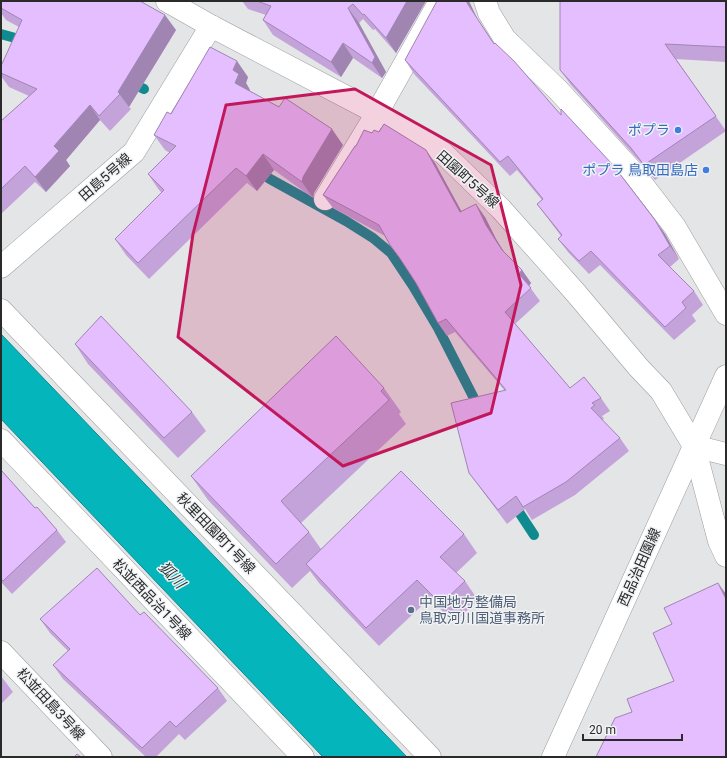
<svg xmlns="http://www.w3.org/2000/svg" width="727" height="758" font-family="Roboto,'Noto Sans JP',sans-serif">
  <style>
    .water { fill: #04b5bb; stroke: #0f8b90 }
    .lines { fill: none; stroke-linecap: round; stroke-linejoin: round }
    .stream { stroke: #0f8b90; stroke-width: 10 }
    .minor-casing { stroke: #9c9d9e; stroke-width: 23 }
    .tertiary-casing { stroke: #9c9d9e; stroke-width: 23 }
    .minor { stroke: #fff; stroke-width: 22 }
    .tertiary { stroke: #fff; stroke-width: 22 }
    .wall { fill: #c4a3da }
    .shaded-wall { fill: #a085b2 }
    .building { fill: #e4befe; stroke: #a085b2 }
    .marked { fill: #c2185b; fill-opacity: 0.2; stroke: #c2185b; stroke-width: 3; stroke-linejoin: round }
    .shop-dot { fill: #3f7fe0; stroke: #f1f2f4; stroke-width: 1.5 }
    .service-dot { fill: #5c6f8a; stroke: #f1f2f4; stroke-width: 1.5 }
    .labels { text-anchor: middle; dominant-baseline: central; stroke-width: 3; stroke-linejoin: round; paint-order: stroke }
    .shop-label { font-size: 14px; fill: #366cbe; stroke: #f1f2f4; text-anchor: end }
    .street-label { font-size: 14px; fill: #292a2a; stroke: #f1f2f4 }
    .service-label { font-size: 14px; fill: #4e5e75; stroke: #f1f2f4; text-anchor: start }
    .water-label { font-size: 15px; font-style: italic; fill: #1f3738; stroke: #f1f2f4 }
  </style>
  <rect width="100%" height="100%" fill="#e4e5e7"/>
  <polygon class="water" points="1,334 407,757 323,757 1,419"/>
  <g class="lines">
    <g class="stream">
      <polyline points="1,34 26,41"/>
      <polyline points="128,81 144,89"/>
      <polyline points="258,171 270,179 346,221 373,238 391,253 413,286 438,328 480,410"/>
      <polyline points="513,503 534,535"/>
    </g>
    <defs>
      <g id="minor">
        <polyline points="167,1 211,26 377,113 443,153 501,209 575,292 639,368 661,391 694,446 719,541 726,556"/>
        <polyline points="485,1 489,13 505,39 558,90 632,171 675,227 726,314"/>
        <polyline points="325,199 377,113 440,1"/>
        <polyline points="1,267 134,152 211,26"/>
        <polyline points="1,310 430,757"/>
        <polyline points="1,440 303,757"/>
        <polyline points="694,446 726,454"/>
        <polyline points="1,652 101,757"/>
      </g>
      <polyline id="tertiary" points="553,757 726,376"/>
    </defs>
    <use href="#minor" class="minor-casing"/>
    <use href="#tertiary" class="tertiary-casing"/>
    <use href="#minor" class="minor"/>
    <use href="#tertiary" class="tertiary"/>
  </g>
  <g class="wall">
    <polygon points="1,1 176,30 129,107 131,109 110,131 100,120 66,160 70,166 46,192 35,182 1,214 1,121 29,96 9,87 1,76 1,66 19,27 6,20 1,13"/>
    <polygon points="242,1 426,1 396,53 375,29 373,30 363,19 359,23 386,72 382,78 353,58 341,77 273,35 263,20 266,15 248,9"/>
    <polygon points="726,1 726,62 676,59 726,131 655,180 641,163 571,85 560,70"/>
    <polygon points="478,20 494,44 561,115 655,220 665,234 679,259 670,267 694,291 703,305 692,315 696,321 674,340 600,265 589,274 568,252 558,239 561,236 537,204 542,200 517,170 510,176 414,74 405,60"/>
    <polygon points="248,77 246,83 250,90 250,91 343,145 314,193 313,198 274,170 257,191 247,183 149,279 126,255 115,239 162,193 159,190 148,174 170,153 165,150 154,135 171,114"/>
    <polygon points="356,146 435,163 461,211 485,217 496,239 504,252 522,270 531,283 529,286 540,301 515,324 570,388 601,398 610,411 602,416 604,419 602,420 620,438 629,451 575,495 532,520 525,509 507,524 469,473 505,391 455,332 447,336 438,323 416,283 404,264 390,245 385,236 333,208 323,195"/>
    <polygon points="75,344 192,412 206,431 178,458 88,364"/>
    <polygon points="384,388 401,412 399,414 406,424 301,523 309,532 321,549 464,534 477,553 456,573 465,581 478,600 454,623 430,598 379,646 319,583 310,571 292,588 208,500 191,476"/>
    <polygon points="1,470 35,508 57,530 66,542 12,594 1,582"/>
    <polygon points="140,615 218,688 227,701 185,740 179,734 156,757 146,757 63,679 53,665 68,651 50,633 40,619"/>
    <polygon points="1,676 13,692 1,704"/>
  </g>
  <g class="shaded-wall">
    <polygon points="407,1 426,1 396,53 386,38"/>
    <polygon points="466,1 469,1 478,20 503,58 469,6"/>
    <polygon points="348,8 359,23 386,72 382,78 372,63"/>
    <polygon points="165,15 176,30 129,107 118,92"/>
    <polygon points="343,43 353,58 341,77 331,62"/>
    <polygon points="237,61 248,77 246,83 250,90 246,99 235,83 233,70"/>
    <polygon points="90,105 100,120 66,160 70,166 46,192 35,177 54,146"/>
    <polygon points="332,129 343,145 314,193 313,198 302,182 303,177"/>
    <polygon points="426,150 435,163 469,225 460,212"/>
    <polygon points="263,154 274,170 257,191 246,176"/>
    <polygon points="476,204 485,217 496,239 511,263 486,225"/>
    <polygon points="655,220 665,234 679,259 670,246"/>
    <polygon points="522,270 531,283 528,287 519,274"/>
    <polygon points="718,583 726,594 726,599"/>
  </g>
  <g class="building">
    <polygon points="1,1 140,1 165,15 118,92 120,94 99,116 90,105 54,146 59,151 35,177 25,166 1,189 1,121 37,89 1,73 1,66 22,20 1,8"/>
    <polygon points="257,1 407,1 386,38 364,14 363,15 353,4 348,8 375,57 372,63 343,43 331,62 263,20 271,6"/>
    <polygon points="437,1 466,1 469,6 494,44 495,43 514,61 561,115 561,109 613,165 655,220 670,246 658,255 694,291 682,302 686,308 665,327 591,251 579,261 558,239 562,235 537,204 543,199 508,156 500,162 405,60"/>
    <polygon points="560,1 726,1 726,47 665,44 716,116 644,165 631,148 560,70"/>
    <polygon points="210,47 237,61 233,70 239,74 235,83 279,107 285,98 332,129 303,177 302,182 263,154 246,176 236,168 138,263 115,239 164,190 148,174 176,146 154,135 167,112 171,114"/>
    <polygon points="384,124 426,150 460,212 476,204 486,225 502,250 522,270 519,274 531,288 505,312 570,388 584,377 601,398 592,403 595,405 591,408 620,438 566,482 523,507 516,496 498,510 469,473 451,403 506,390 446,319 438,323 416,283 399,257 390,245 379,225 323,195 355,146 356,146 364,130 372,133 374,130 379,132"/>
    <polygon points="101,316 192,412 164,438 75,344"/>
    <polygon points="336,336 384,388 381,391 389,400 281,501 309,532 276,564 191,476"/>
    <polygon points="1,470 35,508 37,507 57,530 3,581 1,579"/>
    <polygon points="401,471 464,534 440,557 465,581 441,604 417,580 366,628 306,564"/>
    <polygon points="97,568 140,615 144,612 218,688 176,727 170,721 142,748 53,665 70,649 40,619"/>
    <polygon points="718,583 726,599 726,757 596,757 615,718 632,712 627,699 674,681 653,633 672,624 664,608"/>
    <polygon points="77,754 81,757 74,757"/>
  </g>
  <path class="marked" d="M355,89L491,165L521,285L491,413L343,466L178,337L193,234L226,105Z"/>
  <g class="shop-dot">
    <circle cx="678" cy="130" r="4"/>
    <circle cx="706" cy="170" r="4"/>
  </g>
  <circle class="service-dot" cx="411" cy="610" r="4"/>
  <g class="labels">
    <g class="shop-label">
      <text x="670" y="130">ポプラ</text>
      <text x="698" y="170">ポプラ 鳥取田島店</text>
    </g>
    <g class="street-label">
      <text transform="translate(105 177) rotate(-41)">田島5号線</text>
      <text transform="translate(468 179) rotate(42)">田園町5号線</text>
      <text transform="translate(216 533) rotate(46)">秋里田園町1号線</text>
      <text transform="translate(639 567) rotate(-66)">西品治田園線</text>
      <text transform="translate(152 599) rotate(46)">松並西品治1号線</text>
      <text transform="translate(51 704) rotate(47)">松並田島3号線</text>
    </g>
    <g class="service-label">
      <text x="419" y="602">中国地方整備局<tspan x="419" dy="16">鳥取河川国道事務所</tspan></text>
    </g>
    <g class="water-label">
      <text transform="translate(172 575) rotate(47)">狐川</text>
    </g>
  </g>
  <rect width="727" height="758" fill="none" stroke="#292a2a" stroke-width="4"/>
  <path d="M583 734v6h99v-6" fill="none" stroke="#292a2a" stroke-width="2"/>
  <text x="589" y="734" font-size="12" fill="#292a2a" stroke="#f1f2f4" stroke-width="3" paint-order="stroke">20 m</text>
</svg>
